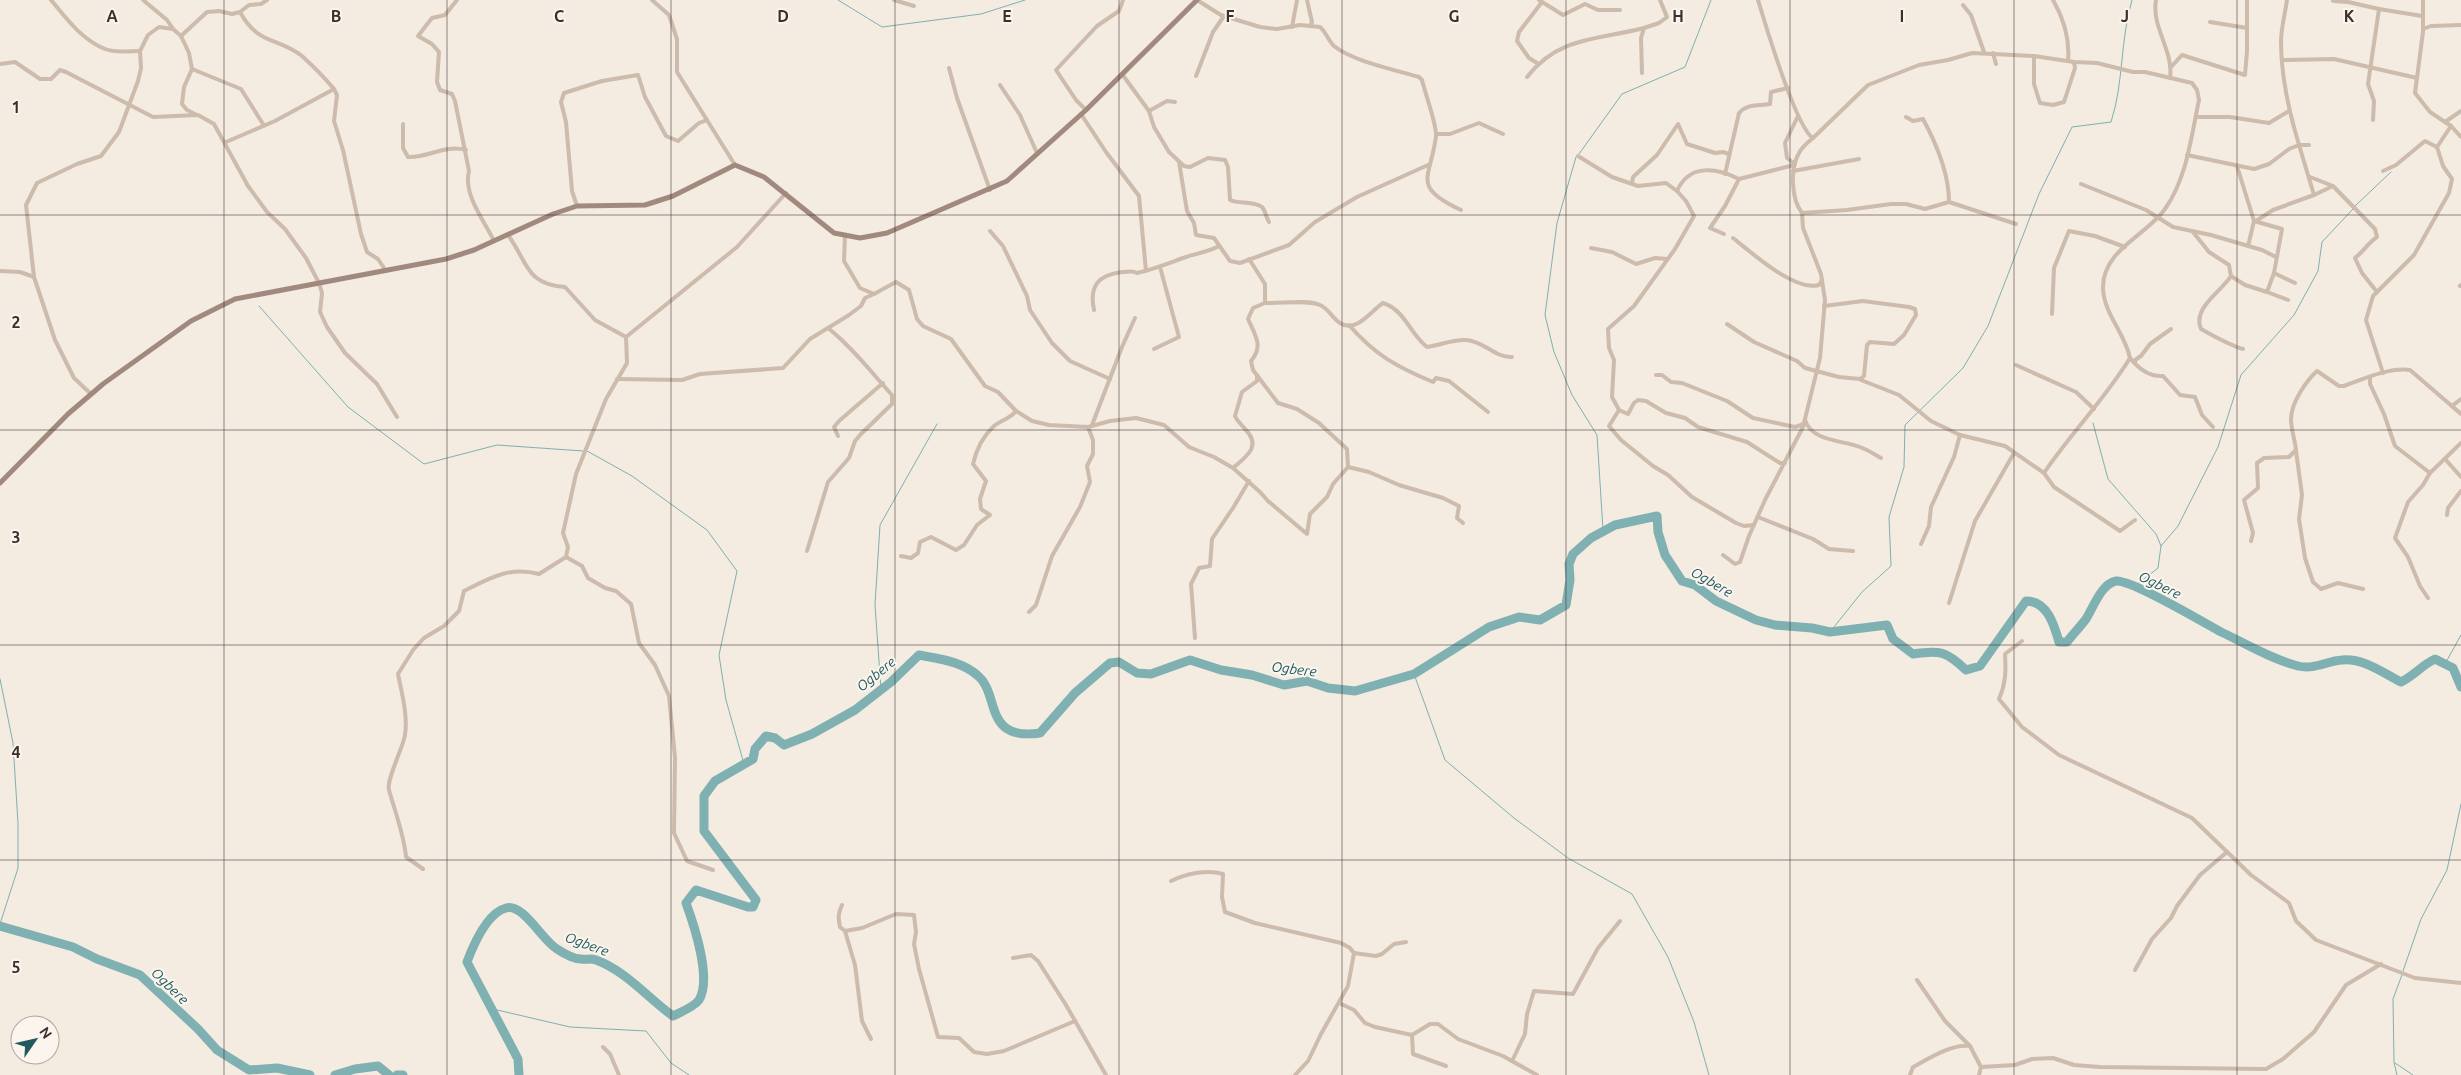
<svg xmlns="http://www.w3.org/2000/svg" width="2461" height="1075" font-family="Ubuntu,sans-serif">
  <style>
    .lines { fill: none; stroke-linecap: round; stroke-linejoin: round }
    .stream { stroke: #7fb0b2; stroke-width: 1 }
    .river { stroke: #7fb0b2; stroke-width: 9 }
    .street { stroke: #cdbbac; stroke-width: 4 }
    .secondary { stroke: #a18a7d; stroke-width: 5 }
    .grid { fill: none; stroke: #3b302b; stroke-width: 1; stroke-opacity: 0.55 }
    .labels { text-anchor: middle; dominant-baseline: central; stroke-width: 4; stroke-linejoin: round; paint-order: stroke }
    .water-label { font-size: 14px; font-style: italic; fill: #1f5a5e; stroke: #fbf5ee }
    .grid-label { font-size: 16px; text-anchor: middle; font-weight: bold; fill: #3b302b; stroke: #fbf5ee; stroke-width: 4; stroke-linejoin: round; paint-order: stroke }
  </style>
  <rect width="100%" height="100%" fill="#f4ebe1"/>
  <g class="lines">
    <g class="stream">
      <polyline points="838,0 882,27 981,14 1025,0"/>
      <polyline points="1579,154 1622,94 1685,67 1711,0"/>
      <polyline points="1576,157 1557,223 1545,315 1554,352 1572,395 1597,435 1603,530"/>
      <polyline points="2355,206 2391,172"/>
      <polyline points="259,306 348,407 424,464 497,445 583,451"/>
      <polyline points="2093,423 2108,479 2156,534 2161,546"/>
      <polyline points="587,451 632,476 707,530 737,571 719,655 726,700 744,764"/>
      <polyline points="2135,586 2158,568 2161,546 2178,526 2218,447 2241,375 2294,315 2318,271 2322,242 2353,209"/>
      <path d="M1830,632L1862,592L1891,566L1889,517L1904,467L1905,425L1963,368L1988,326L2039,194L2072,127L2111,122C2124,82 2120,40 2132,0"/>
      <polyline points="2445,664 2461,635"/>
      <polyline points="1414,674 1445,760 1514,818 1568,858 1632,894 1668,957 1694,1022 1709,1075"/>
      <polyline points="0,679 13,743 18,823 18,868 0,924"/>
      <polyline points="881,689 875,605 880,525 937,424"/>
      <polyline points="2403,971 2421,919 2447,870 2461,804"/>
      <polyline points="493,1009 570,1027 646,1031 671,1063 689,1075"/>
      <polyline points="2395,1063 2413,1075"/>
      <polyline points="2397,1075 2394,1062 2393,999 2402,975"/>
    </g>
    <g class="river">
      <polyline points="0,926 73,947 97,959 140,975 198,1029 217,1050 249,1070 277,1068 310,1075"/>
      <polyline points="335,1075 355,1069 378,1066 389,1075"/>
      <polyline points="397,1075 403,1075"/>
      <path d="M519,1075L518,1059L467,962C473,946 487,913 506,908C523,903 542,940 557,949C563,953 574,959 581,959C586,960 592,958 596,960C626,971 648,998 673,1016C681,1012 694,1007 699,1000C712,979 694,925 686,903L696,890L748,907H753L756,900L704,831V796L715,781L753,759L755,749L766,736L775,738L784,745L812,734L855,710L891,682L919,655C939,659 961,661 977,675C1001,694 982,741 1040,733L1075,693L1110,663L1119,662L1137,673L1151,674L1190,660L1221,670L1252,675L1284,685L1307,681L1328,688L1355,691L1414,674L1489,627L1519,617L1540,620L1566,605L1570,580L1569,564L1573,554L1591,538L1615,525L1657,516L1658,532L1665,555L1682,581L1695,585L1716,601L1756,620L1775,625L1812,628L1830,632L1887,625L1893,639L1913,654C1940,650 1946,651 1966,670L1980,666L2026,601C2047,601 2054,624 2059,642H2067C2073,634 2080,627 2086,619C2093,608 2101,584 2116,581C2130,579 2205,623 2221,632C2245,643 2271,659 2298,666C2314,670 2327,661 2342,660C2364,658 2383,673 2401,682C2415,675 2422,665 2435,659L2453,668L2461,687"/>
    </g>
    <g class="street">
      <path d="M51,0C66,18 82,40 105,49C115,53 130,51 140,51"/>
      <polyline points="143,0 167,20 173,29"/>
      <path d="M457,0L445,15L432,18L418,36L432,44L439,52L437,82L440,90L452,94L455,101L469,171C463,195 484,220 494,241"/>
      <polyline points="652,0 669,15 677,39 677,72 735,165"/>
      <polyline points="894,0 914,6"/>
      <path d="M1197,0L1221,15L1260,27L1277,29L1300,25L1320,27C1326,32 1328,40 1334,46C1352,61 1396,70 1419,77L1422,80C1425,93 1437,125 1436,136C1431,178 1410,186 1461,210"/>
      <polyline points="1307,0 1312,22 1310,26"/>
      <polyline points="1539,0 1563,15 1585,4 1598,10 1620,10"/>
      <path d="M1758,0C1765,23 1796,128 1813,138C1808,142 1802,147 1799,153C1790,168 1791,199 1802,213L1847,210L1891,204H1906L1925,209L1949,202L2016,224"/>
      <path d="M2053,0C2064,19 2070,39 2068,61"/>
      <path d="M2156,0C2151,27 2174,51 2170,78"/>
      <polyline points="2423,0 2423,32 2415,93 2430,112 2451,126 2461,137"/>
      <polyline points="2333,1 2348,2 2379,9"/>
      <polyline points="1963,5 1971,15 1984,52"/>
      <path d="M240,12C258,45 277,37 302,56C313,66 324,77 334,89L337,95L334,121L343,150L361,234L367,252L378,259L386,271"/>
      <polyline points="2210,22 2247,28"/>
      <polyline points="1292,27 1297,0"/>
      <polyline points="2423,29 2431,26 2461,25"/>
      <polyline points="181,36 189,53 192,69 184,87 182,104 187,110 197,115"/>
      <polyline points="1993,53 1996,64"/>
      <polyline points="2034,56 2034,84 2040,103 2053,105 2064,102 2075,68 2074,62"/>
      <polyline points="2282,60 2334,59 2417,78"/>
      <polyline points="1537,63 1529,58 1517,41 1519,32 1542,2"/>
      <polyline points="0,64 15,62 40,79 51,79 60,70 66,72 153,117 198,115 214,124 248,186 267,212 285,229 306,258 319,283 322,293 320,312 327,327 345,353 377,384 397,417"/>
      <polyline points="2171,67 2182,55 2245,75 2247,51 2247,0"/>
      <polyline points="949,68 957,98 990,190"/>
      <polyline points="192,69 241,89 263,124"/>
      <polyline points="1642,73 1641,38 1644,28 1659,23 1667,17 1660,0"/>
      <path d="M1122,74L1149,111L1154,127L1169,152L1184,166L1190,167L1208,158L1225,160L1228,167L1230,200C1239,204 1254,201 1262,207C1265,210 1266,217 1269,222"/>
      <polyline points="1196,76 1213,32 1224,16"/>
      <path d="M1527,77C1559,36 1598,40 1644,28"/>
      <polyline points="1000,85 1020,115 1037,153"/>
      <polyline points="1086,110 1076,100 1056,70 1097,26 1119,11 1123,0"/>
      <polyline points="1149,111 1167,101 1175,102"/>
      <polyline points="1081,114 1106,152 1139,196 1146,271"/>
      <path d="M1906,117L1913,121L1923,119C1936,143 1949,175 1949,202"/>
      <polyline points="2196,117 2230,117 2269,123 2289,111"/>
      <polyline points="2373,120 2374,101 2368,84 2379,9 2422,16"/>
      <polyline points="2445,122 2461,111"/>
      <path d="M403,124V148L408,157C428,158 445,144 466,150"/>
      <polyline points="1436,134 1450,134 1479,123 1503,134"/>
      <path d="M1813,138L1868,85L1919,65L1948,60L1972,53L2034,56L2074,62L2097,63L2133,72H2145L2192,83L2197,90L2199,100C2191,137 2187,178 2165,209C2147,235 2103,250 2103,287C2103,313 2125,333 2130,358C2105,399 2071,433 2044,473"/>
      <polyline points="226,142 275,121 334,89"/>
      <path d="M2309,145H2299L2314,195L2333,186L2375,229L2377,237C2368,243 2364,251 2355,258L2362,273L2377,292"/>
      <path d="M2187,155L2254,169L2269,164L2289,149L2299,145C2289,112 2281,77 2281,42C2281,28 2285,14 2287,0"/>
      <polyline points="1578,156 1612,177 1638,186 1666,183 1677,191"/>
      <polyline points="1179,162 1187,211 1194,223 1196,235 1214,238 1230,261 1240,263 1289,245 1315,222 1357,197 1428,165"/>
      <polyline points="1795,164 1787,158 1785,143 1798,116"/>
      <polyline points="2237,166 2254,221 2248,246"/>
      <polyline points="1793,171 1859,159"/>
      <polyline points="2383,171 2396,165 2425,141 2437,147"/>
      <path d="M1725,174L1739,113C1748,103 1759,106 1770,104L1771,92L1788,88"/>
      <polyline points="2310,177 2333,186"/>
      <path d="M1739,179C1716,167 1689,164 1677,191L1686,201L1694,216L1675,249L1634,306L1608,329L1609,348L1614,360L1612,397L1619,410L1609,426L1621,440L1653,466L1668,475L1692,497L1736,523L1744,526L1754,525"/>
      <polyline points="1632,183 1633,177 1657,155 1678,124 1687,144 1715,153 1723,152 1729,154"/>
      <polyline points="2081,184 2146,210 2173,227 2211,235 2262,250 2276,257"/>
      <polyline points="577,206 572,191 566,122 561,102 564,93 602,81 638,75 645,97 666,136 678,141 699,123 707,120"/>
      <polyline points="2254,221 2282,229 2274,273 2295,283"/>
      <polyline points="2256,221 2273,210 2314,195"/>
      <polyline points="990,231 1003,246 1027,296 1030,310 1052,343 1070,361 1110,379"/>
      <path d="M2193,232L2209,252L2229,265L2231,276C2221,292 2192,308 2201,329C2214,336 2229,345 2243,349"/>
      <polyline points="1724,234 1710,228 1725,206 1739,179 1794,165"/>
      <path d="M508,235C528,262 525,284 565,287L595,320L626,337"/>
      <path d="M845,235L844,261L860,288L874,294L896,282L909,290L917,319L923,326L951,339L985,386L998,392L1016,411L1032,421L1049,425L1088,427L1110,421L1136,418L1164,425L1189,447L1214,457L1233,468L1260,492L1268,501L1307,534L1310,514L1327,497L1333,484L1348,467L1347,449L1319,423L1297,409L1278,403L1253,370L1251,361C1264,346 1255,335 1248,319L1253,308L1265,303V284L1249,259"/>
      <path d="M1733,238C1752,253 1795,292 1819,285L1822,280"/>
      <polyline points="1591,248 1612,252 1636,264 1655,258 1667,259"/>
      <polyline points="0,271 20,272 34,277 55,340 74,378 91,394"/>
      <polyline points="2231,276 2245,285 2267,292 2274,273"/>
      <polyline points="34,277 26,205 37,183 77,164 101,156 119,132 138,81 141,68 140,51 148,35 159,27 173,29 181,36 207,12 219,11 232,14 240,12 249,5 261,4 267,0"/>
      <polyline points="2460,286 2461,285"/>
      <polyline points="2267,292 2288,300"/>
      <path d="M1265,303C1280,304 1308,299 1320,305C1329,309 1332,318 1340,323C1356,334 1372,310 1383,303C1405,310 1410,334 1427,347C1440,345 1454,339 1466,340C1484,341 1495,358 1512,357"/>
      <path d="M1094,310C1089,286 1098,275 1122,272C1128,272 1132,270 1137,273C1154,269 1169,263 1186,257C1198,253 1208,252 1219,246"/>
      <polyline points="2052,314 2054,268 2069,231 2095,236 2125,247"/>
      <polyline points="1727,324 1754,342 1797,361 1805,368 1839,377 1860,379 1864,376 1867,345 1870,342 1894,344 1904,335 1916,315 1915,309 1909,307 1863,301 1824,306"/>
      <path d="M1349,325C1375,355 1397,367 1433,382L1436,378L1449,381L1488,412"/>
      <polyline points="1154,349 1179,337 1160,267"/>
      <path d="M2130,358C2138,368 2149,377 2163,376L2180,395L2195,397L2202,415L2213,427"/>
      <polyline points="2135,363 2135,360 2141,356 2150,344 2171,329"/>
      <polyline points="2016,365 2076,392 2094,409"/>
      <polyline points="2383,373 2366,320 2373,296 2414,255 2449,193 2452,179 2443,166 2437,147 2451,126"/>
      <polyline points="1656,375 1662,375 1671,382 1682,383 1727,401 1753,418 1795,427 1804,424"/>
      <polyline points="2370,378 2370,384 2384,414 2395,446 2430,473"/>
      <polyline points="617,379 682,380 700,374 783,368 810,339 849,315 861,306 865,298 874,294"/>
      <polyline points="1861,380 1899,395 1931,421 1960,435 2005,446 2044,473 2054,487 2120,531 2135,520"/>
      <polyline points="2452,406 2461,399"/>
      <polyline points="1619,410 1628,414 1634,403 1638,400 1646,401 1666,413 1685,418 1698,427 1747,442 1780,463 1785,463"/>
      <path d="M1805,420C1812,442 1843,440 1860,447C1868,450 1874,454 1881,458"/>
      <polyline points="1092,425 1122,347 1135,318"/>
      <polyline points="838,436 834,427 839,421 883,383"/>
      <polyline points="2296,451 2302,495 2299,519 2305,558 2313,582 2321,589 2338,583 2363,589"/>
      <polyline points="2445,459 2461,477"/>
      <polyline points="1348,467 1369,472 1399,485 1443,498 1459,506 1457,518 1463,523"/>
      <path d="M1233,468C1247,456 1262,446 1245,429C1242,425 1237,421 1235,416L1242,392L1257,381V375"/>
      <polyline points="2447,515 2448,508 2461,491"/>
      <polyline points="1758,517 1813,539 1829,549 1853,551"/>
      <path d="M2251,541L2253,533L2244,500L2258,488L2257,463L2264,458L2289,457L2296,450C2295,440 2291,429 2291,419C2291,403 2306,381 2317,371L2339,386H2344C2363,379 2390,367 2410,370L2461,414"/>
      <polyline points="1921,544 1929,526 1931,507 1954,457 1960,435"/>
      <path d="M807,551L828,482L849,458L855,441L861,434L892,404V395C871,372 852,347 828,328"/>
      <polyline points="1723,555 1735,564 1740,562 1749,536 1765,500 1803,427 1820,358 1825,300 1821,274 1803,228 1802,213"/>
      <path d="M901,556L911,558L918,553L920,542L931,537L956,550L964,545L977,525L990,515L981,509L980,499L986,481L973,464C976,451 983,436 994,426C1001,420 1010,419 1016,411"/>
      <polyline points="566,557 582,566 588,578 605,588 616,591 631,604 639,643 655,665 669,696 675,758 674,833 687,861 713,870"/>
      <polyline points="2428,598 2420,586 2408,557 2395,538 2408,502 2423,485 2430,473 2461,443"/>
      <polyline points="1949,603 1975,521 2014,453"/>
      <polyline points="1029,612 1036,605 1052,556 1080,507 1090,482 1087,466 1093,454 1093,440 1088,427"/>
      <polyline points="1195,638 1191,584 1199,568 1210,566 1212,539 1233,508 1249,481"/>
      <path d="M2022,641L2005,654C2006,671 2006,683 1999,699L2022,727L2059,755L2192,818L2251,875L2289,903L2296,921L2316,940L2415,978L2461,983"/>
      <path d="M423,869L406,857C404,834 395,812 389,790C386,780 403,748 405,735C408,716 402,694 398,674L413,650L424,638L444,626L459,611L464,591C490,578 509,566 539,574L566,557L568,547L563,533L576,474L606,399L627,363L626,337L737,247L786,193"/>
      <path d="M1171,881C1185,874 1207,869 1223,874L1222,897L1225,912L1255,923L1341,943L1350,948L1354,953L1348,986L1321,1034L1308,1061L1295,1075"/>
      <path d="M842,905C838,913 838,918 840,927L845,931L862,928L896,914L914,915L916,932L914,944L919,969L938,1037L959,1038L974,1052L987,1054L1004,1051L1075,1021"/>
      <polyline points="845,931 855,965 862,1021 871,1039"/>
      <polyline points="1354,953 1376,956 1382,954 1394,944 1406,942"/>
      <polyline points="1013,958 1031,955 1038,961 1066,1005 1106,1075"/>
      <polyline points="2135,970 2152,939 2171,918 2177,906 2200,875 2227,852"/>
      <polyline points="1917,980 1945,1021 1970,1046 1981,1067 1979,1075"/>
      <polyline points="1339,1003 1354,1010 1365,1023 1375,1027 1412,1035 1430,1024 1438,1024 1458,1039 1503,1056 1537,1075"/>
      <polyline points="1412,1035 1413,1054 1446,1066"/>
      <polyline points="603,1047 610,1054 619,1075"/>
      <polyline points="1512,1061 1525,1034 1527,1014 1534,991 1573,994 1598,948 1620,921"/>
      <polyline points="1981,1067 2015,1065 2032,1059 2053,1058 2074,1065 2100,1067 2266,1069 2283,1059 2314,1032 2346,985 2381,964"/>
      <path d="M1910,1075L1913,1067C1930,1058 1951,1044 1970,1046"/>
    </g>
    <polyline class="secondary" points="0,483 68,414 103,384 191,321 235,299 446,259 474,250 553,214 577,206 645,205 673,196 735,165 764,177 834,233 860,238 887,233 1007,181 1086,110 1197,0"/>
  </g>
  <path class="grid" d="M224,0V1075M447,0V1075M671,0V1075M895,0V1075M1119,0V1075M1342,0V1075M1566,0V1075M1790,0V1075M2014,0V1075M2237,0V1075M0,215H2461M0,430H2461M0,645H2461M0,860H2461"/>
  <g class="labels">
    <g class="water-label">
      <text transform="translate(1712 582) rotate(30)">Ogbere</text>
      <text transform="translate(2160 585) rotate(26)">Ogbere</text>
      <text transform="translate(1294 669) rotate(7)">Ogbere</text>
      <text transform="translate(876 674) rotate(-39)">Ogbere</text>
      <text transform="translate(587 944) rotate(20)">Ogbere</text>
      <text transform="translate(170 986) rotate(44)">Ogbere</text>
    </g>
  </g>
  <g class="grid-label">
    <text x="112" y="22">A</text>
    <text x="336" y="22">B</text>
    <text x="559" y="22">C</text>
    <text x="783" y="22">D</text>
    <text x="1007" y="22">E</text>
    <text x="1230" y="22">F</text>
    <text x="1454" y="22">G</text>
    <text x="1678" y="22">H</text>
    <text x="1902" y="22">I</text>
    <text x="2125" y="22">J</text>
    <text x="2349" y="22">K</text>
    <text x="16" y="113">1</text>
    <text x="16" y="328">2</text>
    <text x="16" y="543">3</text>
    <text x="16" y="758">4</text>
    <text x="16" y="973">5</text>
  </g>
  <g transform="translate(35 1040) rotate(56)"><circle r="24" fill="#fbf5ee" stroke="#aea6a0"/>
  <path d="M0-4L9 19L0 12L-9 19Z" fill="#1f5a5e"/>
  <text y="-8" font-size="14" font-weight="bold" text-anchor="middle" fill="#3b302b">N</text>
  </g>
</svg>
